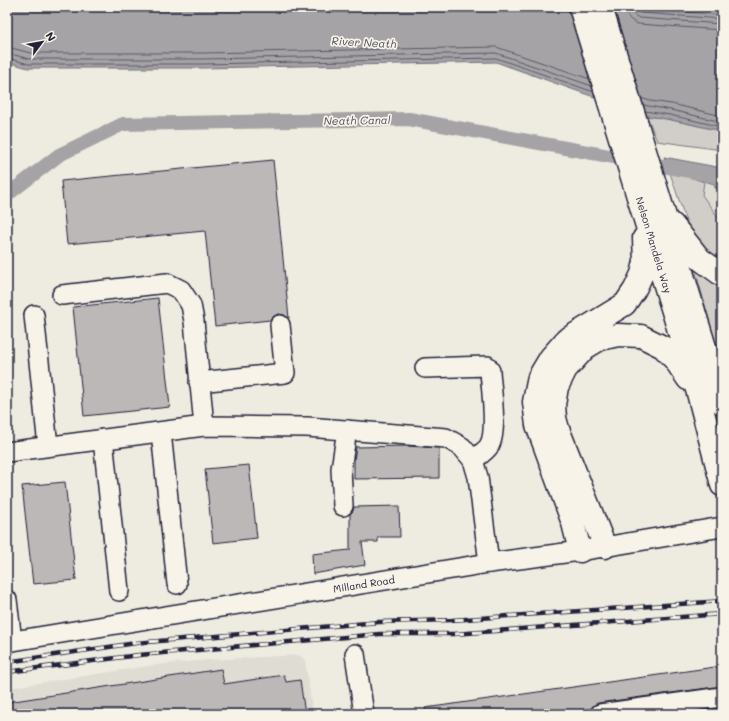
<svg xmlns="http://www.w3.org/2000/svg" width="729" height="721" font-family="Mali,sans-serif">
  <style>
    .built { fill: #dfdcd4 }
    .green { fill: #d1cdc9; stroke: #7a7882 }
    .water { fill: #a6a3a6; stroke: #716f7b }
    .lines { fill: none; stroke-linecap: round; stroke-linejoin: round }
    .shore { stroke: #575666; stroke-width: 1 }
    .canal { stroke: #a6a3a6; stroke-width: 14 }
    .building { fill: #bbb8b7; stroke: #22223b }
    .minor-casing { stroke: #22223b; stroke-width: 22 }
    .major-casing { stroke: #22223b; stroke-width: 25 }
    .minor { stroke: #f7f3e8; stroke-width: 19 }
    .major { stroke: #f7f3e8; stroke-width: 22 }
    .rail-casing { stroke: #22223b; stroke-width: 4.5 }
    .rail { stroke: #f7f3e8; stroke-width: 3; stroke-dasharray: 9; stroke-linecap: butt }
    .labels { text-anchor: middle; dominant-baseline: central; stroke-width: 3.5; stroke-linejoin: round; paint-order: stroke }
    .street-label { font-size: 10px; fill: #22223b; stroke: #f7f3e8 }
    .water-label { font-size: 11px; font-style: italic; fill: #504f60; stroke: #f7f3e8 }
  </style>
  <rect width="100%" height="100%" fill="#eeebe1"/>
  <filter id="ink" filterUnits="userSpaceOnUse"><feTurbulence type="fractalNoise" baseFrequency=".025" numOctaves="2"/><feDisplacementMap in="SourceGraphic" scale="8" xChannelSelector="R" yChannelSelector="G"/><feConvolveMatrix kernelMatrix="1 2 1 2 8 2 1 2 1" color-interpolation-filters="sRGB"/></filter>
  <g filter="url(#ink)">
    <g class="built">
      <polygon points="704,182 714,184 715,188 722,189 722,223 702,195"/>
      <polygon points="299,655 305,660 313,714 7,714 7,688 155,665 208,660"/>
    </g>
    <g class="green">
      <polygon points="610,7 722,7 722,16"/>
      <path d="M647,116C672,119 697,126 722,131V150L657,141Z"/>
      <polygon points="669,170 704,182 702,195 722,223 722,266 694,237 685,218"/>
      <polygon points="699,268 722,283 722,342 718,352 695,269"/>
    </g>
    <g class="water">
      <path d="M7,7H614L722,15V131C697,126 672,119 647,116L496,62L203,68H28L7,62Z"/>
      <polygon points="664,157 722,168 722,189 715,188 714,184 669,170"/>
    </g>
    <g class="lines">
      <g class="shore">
        <path d="M625,7C625,15 630,21 638,24L722,30"/>
        <polyline points="631,7 633,14 639,18 722,24"/>
        <polyline points="636,7 637,11 641,13 722,19"/>
        <polyline points="7,47 31,53 203,53 496,47 590,79"/>
        <polyline points="7,53 30,59 203,59 496,53 592,86"/>
        <polyline points="7,58 29,64 203,64 496,58 594,92"/>
        <polyline points="641,98 650,101 672,104 722,116"/>
        <polyline points="643,105 671,110 722,122"/>
        <polyline points="645,111 670,115 722,127"/>
        <polyline points="722,172 679,164 677,166 678,168 697,176 715,180 718,184 722,185"/>
      </g>
      <polyline class="canal" points="7,195 59,155 123,124 409,119 722,177"/>
    </g>
    <g class="building">
      <polygon points="273,160 289,318 284,315 279,314 274,316 270,320 215,326 205,231 67,244 61,181"/>
      <polygon points="158,298 170,407 84,416 73,307"/>
      <polygon points="408,446 439,448 439,478 354,479 354,460 356,447"/>
      <polygon points="249,465 257,538 213,543 205,469"/>
      <polygon points="65,482 76,580 33,584 22,486"/>
      <polygon points="399,506 400,537 378,537 378,542 362,542 365,565 313,574 312,554 350,550 350,514 353,511 354,507"/>
      <polygon points="722,666 722,686 598,703 594,705 591,709 554,714 426,714 425,708"/>
      <polygon points="221,669 224,684 284,675 286,682 300,680 305,714 10,714 8,702"/>
    </g>
    <g class="lines">
      <defs>
        <g id="minor">
          <polyline points="62,295 167,283 181,290 191,305 194,321 204,426"/>
          <polyline points="34,315 48,446"/>
          <path d="M425,368L487,366L490,371C491,388 498,432 489,446C486,451 478,456 473,460"/>
          <polyline points="199,382 285,373 280,325"/>
          <polyline points="161,432 177,584"/>
          <polyline points="103,439 119,591"/>
          <polyline points="7,452 204,426 307,427 446,438 462,447 473,460 478,477 489,563"/>
          <polyline points="343,506 341,469 347,430"/>
          <polyline points="7,600 12,641"/>
          <polyline points="7,642 489,563 580,551 722,527"/>
          <polyline points="355,654 364,714"/>
          <polyline points="600,714 722,697"/>
        </g>
        <g id="major">
          <polyline points="580,7 698,393 722,485"/>
          <polyline points="601,7 722,403"/>
          <polyline points="673,225 700,259 722,275"/>
          <polyline points="605,547 558,429 555,418 554,405 557,387 566,369 585,348 600,339 618,335 641,336 663,347 675,360 688,379"/>
          <polyline points="580,551 573,523 537,425 534,402 539,377 551,357 566,340 625,304 635,289 642,274 645,262 644,238"/>
        </g>
      </defs>
      <use href="#minor" class="minor-casing"/>
      <use href="#major" class="major-casing"/>
      <use href="#minor" class="minor"/>
      <use href="#major" class="major"/>
      <defs>
        <g id="rail">
          <polyline points="7,662 136,643 379,622 452,620 722,601"/>
          <polyline points="7,672 139,655 380,634 454,634 722,614"/>
        </g>
      </defs>
      <use href="#rail" class="rail-casing"/>
      <use href="#rail" class="rail"/>
    </g>
  </g>
  <g class="labels">
    <g class="street-label">
      <text transform="translate(654 245) rotate(73)">Nelson Mandela Way</text>
      <text transform="translate(364 584) rotate(-9)">Milland Road</text>
    </g>
    <g class="water-label">
      <text transform="translate(364 42) rotate(3)">River Neath</text>
      <text transform="translate(357 120) rotate(-1)">Neath Canal</text>
    </g>
  </g>
  <rect width="729" height="721" fill="none" stroke="#f7f3e8" stroke-width="24"/>
  <rect x="12" y="12" width="705" height="697" fill="none" stroke="#22223b" stroke-width="1.5" filter="url(#ink)"/>
  <g transform="translate(42 42) rotate(58)" stroke="#f7f3e8" stroke-width="3" paint-order="stroke">
  <path d="M0-3L7 15L0 10L-7 15Z" fill="#22223b"/>
  <text y="-6" font-size="11" font-weight="bold" text-anchor="middle" fill="#22223b">N</text>
  </g>
</svg>
